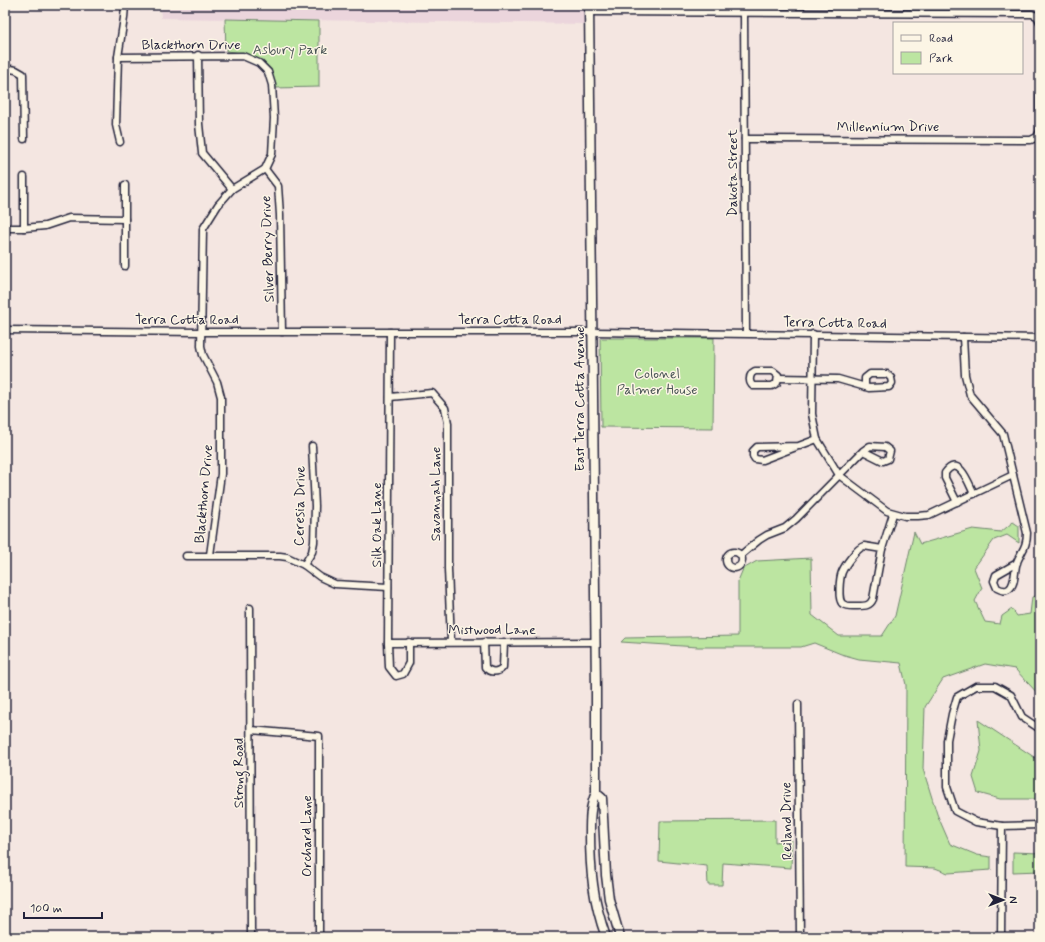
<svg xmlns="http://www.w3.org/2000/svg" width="1045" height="942" font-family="Mynerve,sans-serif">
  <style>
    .built { fill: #ebd5dc }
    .green { fill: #bce5a1; stroke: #6f846e }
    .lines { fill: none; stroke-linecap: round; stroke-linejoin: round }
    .minor-casing { stroke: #22223b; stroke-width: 9 }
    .major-casing { stroke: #22223b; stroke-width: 11 }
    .minor { stroke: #fcf5e5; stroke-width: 6 }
    .major { stroke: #fcf5e5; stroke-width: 8 }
    .labels { text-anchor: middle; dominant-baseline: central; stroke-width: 3; stroke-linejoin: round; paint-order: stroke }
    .street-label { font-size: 14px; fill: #22223b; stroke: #fcf5e5 }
    .park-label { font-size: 14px; fill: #485354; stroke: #fcf5e5 }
  </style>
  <rect width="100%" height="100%" fill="#f4e6e1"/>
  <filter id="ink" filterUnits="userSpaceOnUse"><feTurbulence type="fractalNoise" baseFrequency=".025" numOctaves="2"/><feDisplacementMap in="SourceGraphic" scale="8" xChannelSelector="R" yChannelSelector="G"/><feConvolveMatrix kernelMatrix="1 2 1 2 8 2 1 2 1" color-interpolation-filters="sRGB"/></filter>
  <g filter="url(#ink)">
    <g class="built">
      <polygon points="160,5 584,5 584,24 161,18"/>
      <polygon points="595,5 824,5 824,6 595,7"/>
    </g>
    <g class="green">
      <path d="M225,19L319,21V87L275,88C270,80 267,70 261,63C254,54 236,52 226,51Z"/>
      <polygon points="600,338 714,338 713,428 601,427"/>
      <polygon points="1013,522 1019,526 1019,543 1007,535 994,540 974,568 982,588 975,601 985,622 1000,624 1002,616 1012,609 1017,616 1030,614 1032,597 1040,595 1040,696 1015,669 985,664 943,679 925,707 923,769 937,814 950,844 977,855 991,857 991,870 948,873 935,868 905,867 906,685 901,663 859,659 841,654 814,643 801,647 698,647 621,642 625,638 738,636 738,581 743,569 757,561 811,558 812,615 839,636 882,636 895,616 914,532 920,544 973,529 1001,532"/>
      <polygon points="978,720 1040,761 1040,799 1000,799 978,793 973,777 981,751"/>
      <polygon points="775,820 775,842 792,840 791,868 723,863 722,885 708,885 707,866 659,861 660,821"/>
      <polygon points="1013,852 1040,853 1040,871 1013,872"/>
    </g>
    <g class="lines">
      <defs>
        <g id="minor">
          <polyline points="589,12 1032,14 1037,16 1040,22"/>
          <polyline points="744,13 746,333"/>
          <polyline points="198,55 199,124 202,153 232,189"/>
          <polyline points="118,57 243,56 259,63 268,72 272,85 274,118 272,154 265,169 232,189 218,205 203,229 201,346 203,355 217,382 221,397 221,474 210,555"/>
          <polyline points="5,68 16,70 23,74 24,139"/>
          <polyline points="745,139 1031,140 1037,137 1040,131 1040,94"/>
          <polyline points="120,142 116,125 118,57 124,18 125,5"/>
          <polyline points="265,169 278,186 280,215 282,332"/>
          <polyline points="24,177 24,228"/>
          <polyline points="125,185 125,266"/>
          <polyline points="5,228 24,228 45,226 69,218 125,219"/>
          <polyline points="5,330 201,332 593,332 1040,338"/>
          <polyline points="390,332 388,643 389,667 396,676 403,674 409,663 409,642"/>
          <polyline points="813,334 812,414 817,439 839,475 887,511 905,516 918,516 929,515 1013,475"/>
          <path d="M963,337L965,375L970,395L1003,434L1027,533C1027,547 1022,550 1017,562C1014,570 1016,584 1009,589C1005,592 1001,590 997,588L994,581L996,575L1017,563"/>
          <path d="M755,371H773L778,375L777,383L772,386H753C749,383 749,377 752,373Z"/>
          <polyline points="778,378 838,379 869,388 889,387 892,383 891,378 887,374 870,374 865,378 865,387"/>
          <polyline points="390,397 432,393 445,408 448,423 448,569 451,642"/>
          <polyline points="800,446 757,447 753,451 753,456 755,459 762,460 817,439"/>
          <path d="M957,502L945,478V473C959,453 969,484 974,494"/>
          <path d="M864,546L882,549L873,599C870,606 865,606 858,606C853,606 847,607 843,604C837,601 840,577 842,572C845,565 857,548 864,546Z"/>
          <polyline points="882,549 893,514"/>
          <circle cx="734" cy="560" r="8"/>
          <polyline points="741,555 759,540 767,535 785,528 796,519 863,451 870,446 885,447 890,451 888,459 883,461 863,451"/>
          <polyline points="186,556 280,556 287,557 304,565 320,577 335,584 388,587"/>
          <polyline points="304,565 312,552 314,542 315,506 312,446"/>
          <polyline points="250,608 251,937"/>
          <path d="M484,642L485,667C490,673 498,673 503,667L504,642"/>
          <polyline points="388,643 595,642"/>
          <polyline points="798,704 800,937"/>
          <polyline points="1040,729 1022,717 1011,695 995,686 976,686 957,697 952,714 947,740 947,787 955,811 976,822 1002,826 1040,825"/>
          <polyline points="251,730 319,736 319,937"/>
          <polyline points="1001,937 1002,826"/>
        </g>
        <g id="major">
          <path d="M589,5L596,690V793C590,805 590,820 590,833C590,870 593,901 606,937"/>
          <polyline points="596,793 602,798 606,875 609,899 620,937"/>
        </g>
      </defs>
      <use href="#minor" class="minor-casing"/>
      <use href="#major" class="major-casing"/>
      <use href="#minor" class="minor"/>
      <use href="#major" class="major"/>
    </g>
  </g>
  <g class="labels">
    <g class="street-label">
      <text x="191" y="45">Blackthorn Drive</text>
      <text x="888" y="127">Millennium Drive</text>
      <text transform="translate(733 173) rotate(-90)">Dakota Street</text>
      <text transform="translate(268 249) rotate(-92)">Silver Berry Drive</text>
      <text x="187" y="320">Terra Cotta Road</text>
      <text x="510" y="320">Terra Cotta Road</text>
      <text transform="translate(835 323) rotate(1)">Terra Cotta Road</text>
      <text transform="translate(580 399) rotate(-90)">East Terra Cotta Avenue</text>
      <text transform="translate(204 494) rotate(-85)">Blackthorn Drive</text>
      <text transform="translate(436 494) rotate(-90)">Savannah Lane</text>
      <text transform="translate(300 506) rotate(-89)">Ceresia Drive</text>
      <text transform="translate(377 525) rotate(-90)">Silk Oak Lane</text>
      <text x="492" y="630">Mistwood Lane</text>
      <text transform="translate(239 773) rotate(-90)">Strong Road</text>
      <text transform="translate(787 821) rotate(-91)">Reiland Drive</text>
      <text transform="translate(307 836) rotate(-90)">Orchard Lane</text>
    </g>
    <g class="park-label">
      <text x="290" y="50">Asbury Park</text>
      <text x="657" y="374">Colonel<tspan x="657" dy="16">Palmer House</tspan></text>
    </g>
  </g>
  <rect width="1045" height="942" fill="none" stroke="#fcf5e5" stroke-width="20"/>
  <rect x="10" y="10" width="1025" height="922" fill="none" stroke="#22223b" stroke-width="1.5" filter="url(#ink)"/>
  <rect x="893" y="22" width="130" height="52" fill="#fcf5e5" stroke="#a5a1a1"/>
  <rect x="901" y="35" width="20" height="6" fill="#fcf5e5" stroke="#a5a1a1"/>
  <text x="929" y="42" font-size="12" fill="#22223b">Road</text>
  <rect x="901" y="52" width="20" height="12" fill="#bce5a1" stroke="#a5a1a1"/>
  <text x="929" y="62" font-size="12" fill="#22223b">Park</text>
  <g transform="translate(1003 900) rotate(90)" stroke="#fcf5e5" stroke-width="3" paint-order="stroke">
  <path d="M0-3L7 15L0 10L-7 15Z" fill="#22223b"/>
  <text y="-6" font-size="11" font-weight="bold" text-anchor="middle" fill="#22223b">N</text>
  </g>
  <path d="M24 912v6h78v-6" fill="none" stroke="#22223b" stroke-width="2"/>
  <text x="30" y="912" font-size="12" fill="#22223b" stroke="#fcf5e5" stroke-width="3" paint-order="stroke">100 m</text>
</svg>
